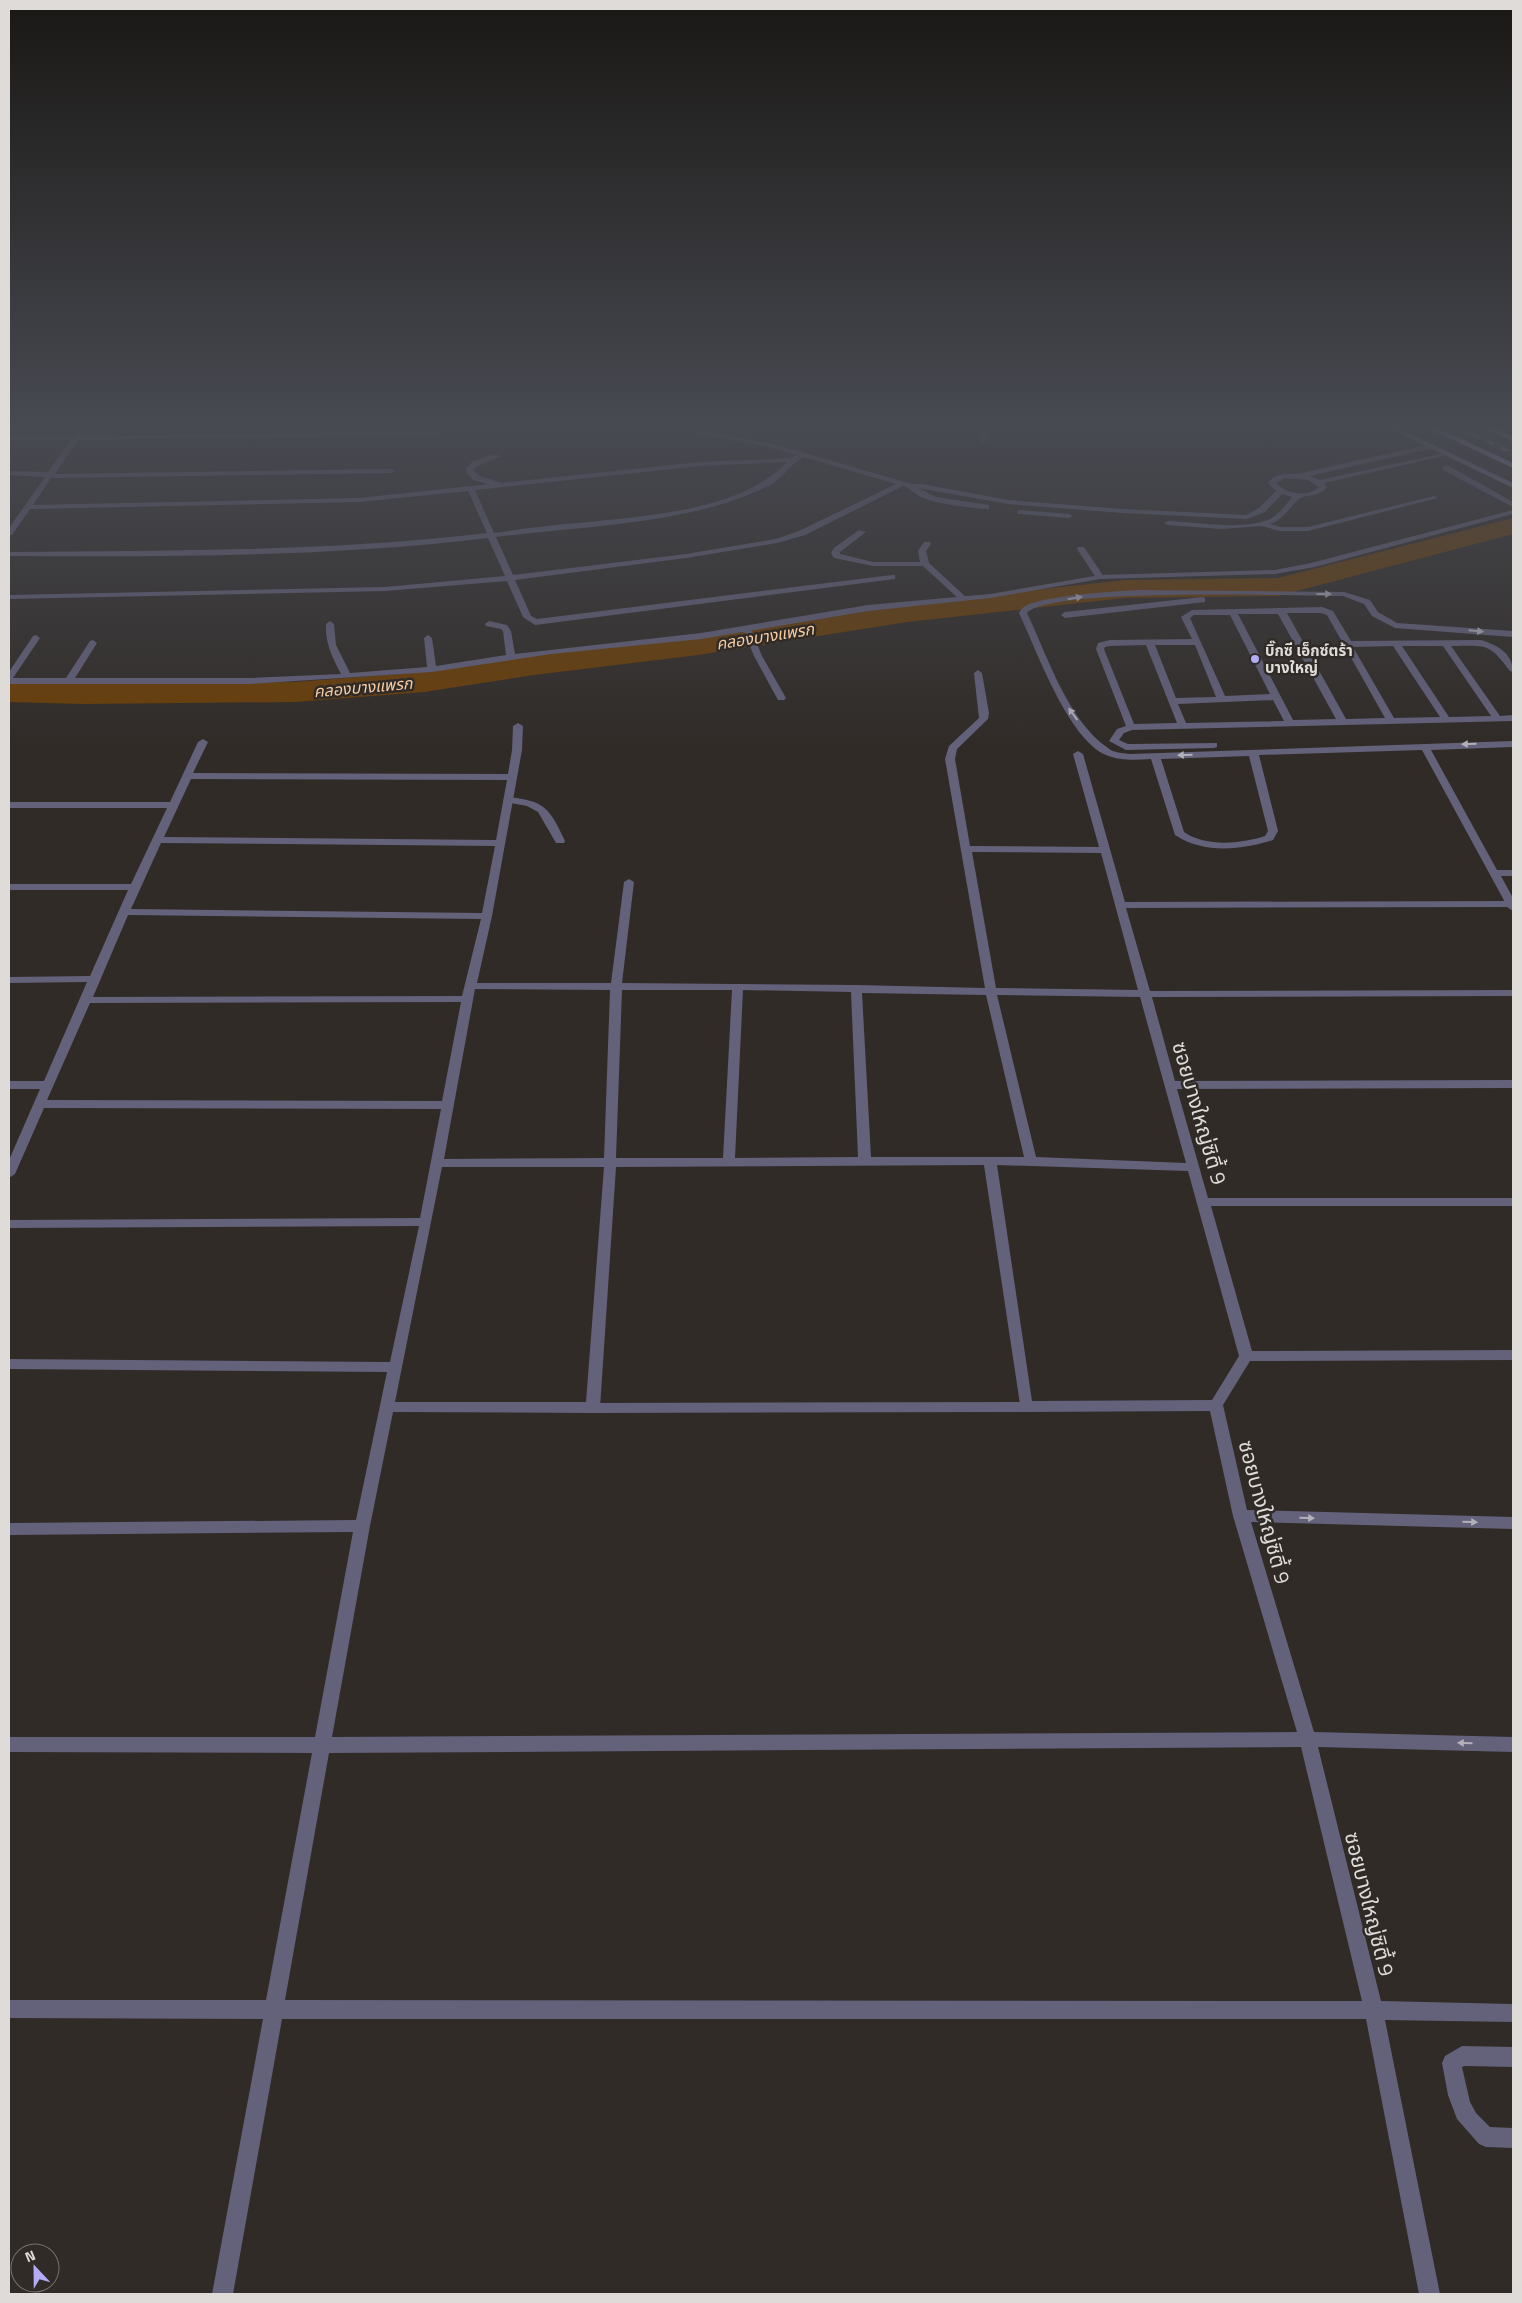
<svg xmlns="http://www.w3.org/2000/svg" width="1522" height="2303" font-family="'Titillium Web','Noto Sans Thai',sans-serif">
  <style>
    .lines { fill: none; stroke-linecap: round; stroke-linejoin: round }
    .river { fill: #6b3e05; fill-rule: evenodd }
    .service { fill: #64617b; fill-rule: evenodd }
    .minor { fill: #64617b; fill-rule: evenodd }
    .secondary { fill: #837fa7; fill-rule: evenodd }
    .trunk { fill: #a69fd8; fill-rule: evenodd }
    .rail-casing { stroke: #84807d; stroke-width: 4 }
    .rail { stroke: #302b27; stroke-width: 2.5; stroke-dasharray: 8; stroke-linecap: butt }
    .oneway { fill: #b3b0b8 }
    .poi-dot { fill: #b5acf8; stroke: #302b27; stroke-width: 2 }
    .labels { text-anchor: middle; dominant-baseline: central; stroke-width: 5; stroke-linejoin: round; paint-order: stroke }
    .far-poi-label { font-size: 15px; font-weight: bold; fill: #dedbd9; stroke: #302b27; text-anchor: start }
    .far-water-label { font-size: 16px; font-style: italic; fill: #f7cca4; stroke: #302b27 }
    .near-street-label { font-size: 21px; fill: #dedbd9; stroke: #302b27 }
  </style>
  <rect width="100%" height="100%" fill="#302b27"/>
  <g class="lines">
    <polygon class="river" points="1513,518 1513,534 1278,596 1125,598 907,622 698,655 534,675 424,692 295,702 83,704 9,702 9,682 83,684 295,682 424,672 534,655 698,637 907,604 1125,580 1278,578"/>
    <g class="service">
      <polygon points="493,454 500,456 478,466 473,470 479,476 502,483 502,487 499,487 473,480 465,470 472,462"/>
      <polygon points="1443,466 1449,466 1513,502 1513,507 1443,470"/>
      <polygon points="859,530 866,532 840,552 840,554 873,562 920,562 918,551 924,542 930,542 931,544 926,551 929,563 967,598 960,600 923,566 873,566 834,558 831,553 834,548"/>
      <polygon points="1078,547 1084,547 1104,577 1103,579 1097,579 1077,549"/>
      <path d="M1139,590L1344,592L1370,600L1378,612L1397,623L1513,631V637L1395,628L1372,616L1364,604L1343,596C1298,596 1048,587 1027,613C1047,655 1068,721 1108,748C1114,753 1122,753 1130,754L1513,741V747L1431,750L1497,870H1513V876H1501L1513,898V907L1507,906L1506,904L1422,750L1259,755L1278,831L1273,840C1242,850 1203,854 1175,835L1151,759C1136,760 1120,761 1106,755C1068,739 1036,649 1019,613C1019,612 1023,607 1024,607C1038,596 1118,591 1139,590ZM1249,756L1268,831L1265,836C1240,844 1206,847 1184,832L1161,759Z"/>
      <polygon points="1202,597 1205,598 1205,602 1065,618 1061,615 1065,612"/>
      <path d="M1322,607L1333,611L1351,641L1481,640C1497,645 1513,653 1513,672L1510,671C1488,642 1487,646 1451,646L1500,716L1513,715V721L1132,730L1124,733L1119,740L1128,744L1217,743V747L1214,748L1126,750L1109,741L1117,729L1126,726L1096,649L1098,643L1110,640L1192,639L1181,617L1192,610ZM1287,613H1321L1327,615L1385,718L1346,719ZM1238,614H1278L1336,719L1293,720ZM1194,615H1230L1270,694L1225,696L1190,618ZM1146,645L1177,723L1134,724L1104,649L1105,647L1110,646ZM1155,645H1195L1216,697L1176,698ZM1393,646L1440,717L1394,718L1353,647ZM1402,646H1443L1491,716L1449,717ZM1273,700L1284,721L1186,723L1178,704Z"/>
      <polygon points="747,626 751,629 762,656 786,698 784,700 778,700 754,656 743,629"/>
      <path d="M508,797C546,801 549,808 565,841L564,843H556L538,812L527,806L505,802L503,800Z"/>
      <polygon points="1026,1402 1031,1403 1033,1407 1031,1411 1026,1412 593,1413 588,1412 586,1408 588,1404 593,1403"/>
      <polygon points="1462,2046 1513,2047 1513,2067 1465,2066 1462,2067 1470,2102 1476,2113 1490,2127 1513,2128 1513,2148 1486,2147 1479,2144 1457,2119 1448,2095 1442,2063 1445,2056"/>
    </g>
    <g class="minor">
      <path d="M86,424H94L82,436L431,431C441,429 449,423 459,424L447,431L431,435L78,440L55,474L391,469L395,471L391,473L51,478L33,505L359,498L700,462L792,458L797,455L772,448L660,426L657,424H670L773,444L912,484H922L1008,500L1123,509L1246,515L1259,508L1276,491L1268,483C1275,473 1286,474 1297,474L1431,444H1434V448L1309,476L1320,480L1449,452L1453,454L1324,483L1327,487C1317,499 1305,493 1298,500C1288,509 1284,519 1270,524L1280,527H1308L1434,496L1438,498L1308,531H1280L1262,526L1222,529L1168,525L1164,523L1168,521C1197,522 1243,531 1270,519C1279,514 1286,505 1292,497L1282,494L1265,512L1247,519L1123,513L1008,504L918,488L936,497L989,505V509H986C965,507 943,505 923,498C915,495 911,488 903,486L805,535L777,543L686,558L515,580L531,616L537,619L892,575H895V579L535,625L523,617L507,581L385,591L9,599V595L385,587L505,576L488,538C330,557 168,557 9,556V552C168,550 328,552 487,533L468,491L359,502L30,509L12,535H9V528L45,477L9,475V471L48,472L71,440H9V436H74ZM804,457L896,484L799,531L776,539L686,554L513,575L496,537C575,527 683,524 755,492C763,489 775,483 781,477C789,469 794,462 804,457ZM787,462C740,512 642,516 578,523C550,525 522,529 494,533L475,490L700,466ZM1285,478L1308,480L1319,487C1307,498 1286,494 1276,483Z"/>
      <polygon points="985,424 992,424 984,443 978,443"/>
      <polygon points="1018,510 1069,514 1073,516 1069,518 1021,514 1018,514"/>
      <path d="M1513,510V514L1315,567L1275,574L1100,579L990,598L868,611L701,639L551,654L432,672L249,684H9V672L33,636L36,635L40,638L13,678H66L90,641L93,640L97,643L75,678H249L341,674C332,657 325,643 326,624L330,621L334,624L336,645L350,673L427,667L424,638L428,635L432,638L436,666L506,655L503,631L501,629L486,626L485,624L489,621L507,625L511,631L515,654L701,633L868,605L990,594L1100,575L1275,570L1311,563Z"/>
      <path d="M978,670L982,673L989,713L988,719L957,749L955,759L970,846L1099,847L1073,754L1078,751L1083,754L1125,902L1513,901V911L1507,907L1126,908L1150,991L1513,990V996L1152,997L1175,1081L1513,1080V1088L1177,1089L1208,1198H1513V1206H1211L1252,1351L1513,1350V1360L1250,1361L1223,1405L1247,1510L1513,1517V1529L1251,1522L1314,1732L1513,1737V1752L1318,1747L1381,2001L1513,2004V2022L1385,2020L1440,2294H1419L1366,2019H282L233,2294H212L263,2019L9,2018V2000H266L312,1753L9,1752V1737H315L353,1532L9,1535V1523L356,1520L387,1372L9,1369V1359L390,1362L419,1226L9,1228V1220L420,1218L441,1109L44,1108L15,1174L9,1178V1160L40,1089H9V1081H44L87,982L9,983V977L90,976L128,890H9V884H131L167,808H9V802H170L198,742L203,739L208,742L193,773L508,774L512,750L513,726L518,723L523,726L522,750L492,916L477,983H611L624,882L629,879L634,882L622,983L856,985L985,988L945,759L949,746L979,718L974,673ZM191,779L507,780L496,840L164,837ZM161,843L495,846L482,913L131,909ZM972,852L1101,853L1138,990L996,988ZM128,915L481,919L462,996L93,997ZM475,989L610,990L604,1158L444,1159ZM622,990H732L723,1158H616ZM743,990L851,992L858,1157L735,1158ZM862,993L986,995L1024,1157H871ZM997,995L1140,997L1186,1163L1036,1157ZM461,1002L442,1101L47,1100L90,1003ZM984,1165L1021,1411L1026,1412L1210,1411L1233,1516L1297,1732L332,1737L370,1526L393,1412L593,1413L598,1412L600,1408L616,1167ZM997,1165L1188,1171L1239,1356L1212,1400L1032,1401ZM442,1167H604L586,1402H395ZM1301,1747L1362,2001L285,2000L329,1753Z"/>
    </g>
    <polygon class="secondary" points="1380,424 1389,424 1513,483 1513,488"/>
    <g class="trunk">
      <polygon points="1419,424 1429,424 1513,463 1513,468"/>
      <polygon points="1475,424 1485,424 1513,436 1513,441"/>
    </g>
    <defs>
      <polyline id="rail" points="1450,424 1513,453"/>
    </defs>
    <use href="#rail" class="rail-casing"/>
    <use href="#rail" class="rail"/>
  </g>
  <defs><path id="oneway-solid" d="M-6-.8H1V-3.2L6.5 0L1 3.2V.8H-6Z" transform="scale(1.25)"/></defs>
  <g class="oneway">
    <use href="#oneway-solid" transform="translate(1324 594)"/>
    <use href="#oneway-solid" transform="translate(1075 598) rotate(-10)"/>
    <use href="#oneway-solid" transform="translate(1476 631) rotate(5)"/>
    <use href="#oneway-solid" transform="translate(1073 714) rotate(-126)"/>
    <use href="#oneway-solid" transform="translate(1469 744) rotate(179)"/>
    <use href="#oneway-solid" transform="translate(1185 755) rotate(178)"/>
    <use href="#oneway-solid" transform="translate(1307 1518) rotate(1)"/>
    <use href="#oneway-solid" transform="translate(1470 1522) rotate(1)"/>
    <use href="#oneway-solid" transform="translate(1465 1743) rotate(-179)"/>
  </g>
  <linearGradient id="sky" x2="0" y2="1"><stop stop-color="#1a1815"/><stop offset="0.57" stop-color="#484a52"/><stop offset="1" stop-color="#484a52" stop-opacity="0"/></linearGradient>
  <rect width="1522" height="746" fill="url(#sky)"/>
  <circle class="poi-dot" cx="1255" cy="659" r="5"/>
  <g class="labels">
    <g class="far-poi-label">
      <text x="1265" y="650">บิ๊กซี เอ็กซ์ตร้า<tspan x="1265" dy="17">บางใหญ่</tspan></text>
    </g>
    <g class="far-water-label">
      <text transform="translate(765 636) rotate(-9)">คลองบางแพรก</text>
      <text transform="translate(363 687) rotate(-5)">คลองบางแพรก</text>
    </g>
    <g class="near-street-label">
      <text transform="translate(1200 1113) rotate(74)">ซอยบางใหญ่ซิตี้ 9</text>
      <text transform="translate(1265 1512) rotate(75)">ซอยบางใหญ่ซิตี้ 9</text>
      <text transform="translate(1370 1904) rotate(76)">ซอยบางใหญ่ซิตี้ 9</text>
    </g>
  </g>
  <rect width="1522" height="2303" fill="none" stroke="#dedbd9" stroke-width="20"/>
  <g transform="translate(35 2268) rotate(338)"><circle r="24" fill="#302b27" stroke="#76716e"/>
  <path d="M0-4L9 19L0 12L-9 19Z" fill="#b5acf8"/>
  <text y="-8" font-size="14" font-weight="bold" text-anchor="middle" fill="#dedbd9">N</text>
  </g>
</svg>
